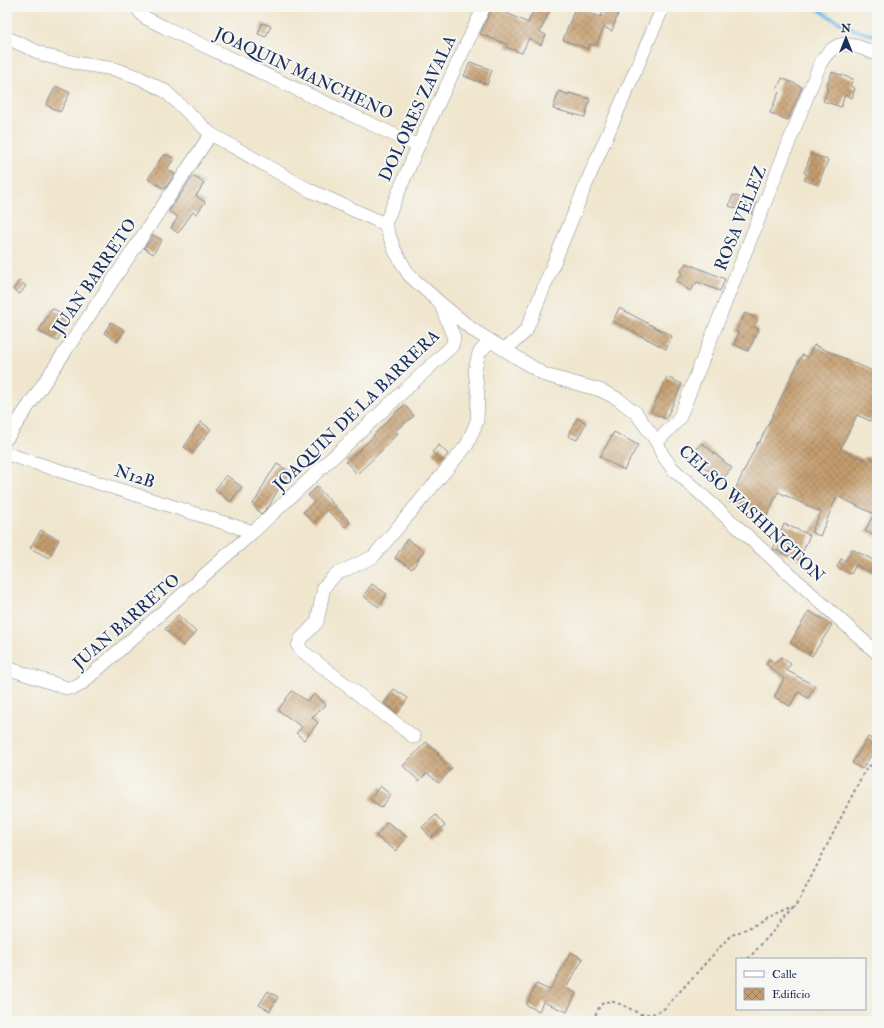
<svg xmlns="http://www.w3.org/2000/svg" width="884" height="1028" font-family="'IM FELL Double Pica',serif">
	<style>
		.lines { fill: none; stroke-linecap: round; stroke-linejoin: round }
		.stream { stroke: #70bbe9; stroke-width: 3.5 }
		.building { fill: url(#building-cross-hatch) }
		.street-casing { stroke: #868a96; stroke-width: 14 }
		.path { stroke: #868a96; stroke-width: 2; stroke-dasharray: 3 3; stroke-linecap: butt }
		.street { stroke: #fff; stroke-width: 13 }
		.labels { text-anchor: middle; stroke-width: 4; stroke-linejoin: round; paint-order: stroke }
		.street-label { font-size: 17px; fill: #1b2f5e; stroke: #f6f6f2 }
	</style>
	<defs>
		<pattern id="building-cross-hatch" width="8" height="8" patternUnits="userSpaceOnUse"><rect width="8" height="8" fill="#c59d6d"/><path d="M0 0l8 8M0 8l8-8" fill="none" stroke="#9f805d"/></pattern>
	</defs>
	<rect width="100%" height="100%" fill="#f6f6f2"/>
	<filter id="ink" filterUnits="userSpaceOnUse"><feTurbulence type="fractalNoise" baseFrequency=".025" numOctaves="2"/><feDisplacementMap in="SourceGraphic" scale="8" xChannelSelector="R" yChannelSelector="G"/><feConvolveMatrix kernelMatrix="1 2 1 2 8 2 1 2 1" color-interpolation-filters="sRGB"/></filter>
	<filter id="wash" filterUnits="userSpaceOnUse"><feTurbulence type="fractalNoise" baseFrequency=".012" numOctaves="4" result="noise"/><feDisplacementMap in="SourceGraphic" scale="16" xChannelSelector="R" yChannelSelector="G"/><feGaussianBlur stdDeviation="0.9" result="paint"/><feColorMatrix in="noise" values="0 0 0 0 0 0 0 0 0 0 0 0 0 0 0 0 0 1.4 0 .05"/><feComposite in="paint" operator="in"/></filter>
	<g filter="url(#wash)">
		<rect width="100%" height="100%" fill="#f0e6ce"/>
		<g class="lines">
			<path class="stream" d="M815,7c17,12 41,27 62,28"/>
		</g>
		<g id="blocks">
			<path class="building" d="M492,7h17l-2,6 21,10 7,-16h16l-11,25 6,3 -5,10 -12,-7 -7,15 -16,-6 1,-3 -27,-10z
				M575,8l26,9 3,-8 14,5 -6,17 -8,-4 -8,19 -6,-2 -2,5 -25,-9z
				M262,23l9,3 -5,11 -8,-3z
				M470,62l22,8 -5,15 -23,-9z
				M832,72l21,7 -3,7 5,2 -3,10 -7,-3 -4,12 -18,-6 5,-12 -2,-1z
				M782,78l20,9 -14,33 -18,-7 9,-21 -2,-2z
				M56,86l14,7 -10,19 -14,-7z
				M559,91l10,4v-2l21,6 -5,18 -32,-8z
				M166,154l8,5 -7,10 8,5 -10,15 -17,-10 15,-24 2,1z
				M811,154l17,6 -10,25 -14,-5 3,-6 -3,-1z
				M193,176l11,7 -8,13 9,6 -8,12 -4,-2 -15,21 -7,-5 7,-11 -9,-6z
				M733,195l23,8 -4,11 -23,-8z
				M153,235l9,5 -9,14 -9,-6z
				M686,263l39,16 -5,12 -23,-9 -7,9 -14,-10 6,-8 -2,-1z
				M19,281l7,5 -6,8 -7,-4z
				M52,308l18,10 -13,23 -18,-10z
				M619,308l53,28 -6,13 -53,-28z
				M745,313l13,6 -4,8 5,2 -11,22 -14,-7 5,-11 -3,-2z
				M111,322l14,8 -8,12 -13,-9z
				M814,345l63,28v34l-7,14 -13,-6 -17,34 25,11 2,-4 10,5v76l-12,-6 9,-17 -37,-18 -17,40 -9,-4 10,-20 -43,-20 -12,25 -36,-17 28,-58 1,1 43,-88 6,2z
				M667,377l15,7 -16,35 -15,-7z
				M405,405l9,11 -19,15 3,2 -20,21 -21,20 -11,-12 28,-26v-1l22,-23z
				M577,418l9,5 -9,17 -9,-4z
				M201,422l10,7 -18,24 -9,-6z
				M614,432l24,13 -14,25 -24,-13z
				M702,443l30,25 -11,13 -30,-25z
				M439,445l9,9 -7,8 -9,-10z
				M277,464l13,8 -8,12 -1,-1 -11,22 -9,9 -9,-10 4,-4 11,-21z
				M226,475l16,12 -12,15 -15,-12z
				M317,487l33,35 -5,5 -18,-17 -13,13 -11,-11 11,-10 -6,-7z
				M784,524l26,11 -11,25 -26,-11z
				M41,530l18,10 -10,18 -19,-10z
				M407,539l17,12 -12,18 -17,-11z
				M852,549l25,13v14l-21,-11 -5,9 -14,-7 4,-8 4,2z
				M372,584l15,10 -8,13 -16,-11z
				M809,611l23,14 -20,31 -22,-13z
				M178,615l18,17 -13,14 -18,-17z
				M781,657l10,7 -5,6 29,16 -7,12 -10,-6 -8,14 -16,-9 10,-18 -18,-15 3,-5 6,4z
				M394,689l14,9 -10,15 -14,-10z
				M292,691l15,10 8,-7 11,11 -14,12 6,6 -14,17 -8,-7 6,-6 -24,-17z
				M868,737l9,5v4l-15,23 -10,-6z
				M426,742l13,12 -2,1 15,13 -13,15 -12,-10 -8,8 -16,-15z
				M380,786l11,9 -10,13 -11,-9z
				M436,815l9,11 -14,12 -9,-11z
				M387,822l20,15 -11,14 -20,-15z
				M571,952l12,7 -17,29 10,5 -9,19 -24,-10 -4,9 -13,-6 10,-21 14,6z
				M268,991l10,6 -8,14 -11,-6z"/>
		</g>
	</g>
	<g filter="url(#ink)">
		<use href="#blocks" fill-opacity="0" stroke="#868a96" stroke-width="1"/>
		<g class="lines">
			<defs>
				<path id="street" d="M136,7l8,10 20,10 254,119
					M7,38l40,18 34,8 33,5 24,8 27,14 46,43 98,56 76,34 10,27 14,24 31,28 33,27 72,45 55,15 18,9 18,14 21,29 5,12 10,14 205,185
					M385,224l33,-78 66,-139
					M503,349l10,-6 13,-12 63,-154 74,-170
					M7,438l204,-304
					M657,442l22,-23 141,-355c17,-29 31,-20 57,-10
					M7,454l246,78
					M7,668l60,20h7l6,-3 173,-153 199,-186 2,-8 -13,-33
					M414,737l-112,-86 -4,-5 2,-6 17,-18 7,-35 12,-13 37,-17 94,-112 10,-24 1,-26 -3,-24 2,-10 2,-8 11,-12"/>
			</defs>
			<use href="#street" class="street-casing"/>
			<path class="path" d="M748,959l47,-52
				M640,1014c10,0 16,1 25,-6l65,-72 66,-29 68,-135 5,-6 6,-1 2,1
				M593,1021c2,-5 5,-13 9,-17 8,-8 30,6 38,10l2,3v4"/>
			<use href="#street" class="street"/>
		</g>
	</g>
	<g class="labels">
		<g class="street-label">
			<text transform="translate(304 73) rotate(25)" y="6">JOAQUIN MANCHENO</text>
			<text transform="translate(417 108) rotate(-65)" y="6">DOLORES ZAVALA</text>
			<text transform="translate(740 218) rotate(-68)" y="6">ROSA VELEZ</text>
			<text transform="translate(94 276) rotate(-56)" y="6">JUAN BARRETO</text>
			<text transform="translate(356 410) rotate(-44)" y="6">JOAQUIN DE LA BARRERA</text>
			<text transform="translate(135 476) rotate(18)" y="6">N12B</text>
			<text transform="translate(752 513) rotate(43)" y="6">CELSO WASHINGTON</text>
			<text transform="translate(126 621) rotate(-41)" y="6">JUAN BARRETO</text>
		</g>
	</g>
	<rect width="884" height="1028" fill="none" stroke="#f6f6f2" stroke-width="24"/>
	<rect x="736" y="958" width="130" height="52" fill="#f6f6f2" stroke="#9ea6b7"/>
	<rect x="744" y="971" width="20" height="6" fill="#ffffff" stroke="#9ea6b7"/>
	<text x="772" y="978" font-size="12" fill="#1b2f5e">Calle</text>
	<rect x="744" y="988" width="20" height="12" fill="url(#building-cross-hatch)" stroke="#9ea6b7"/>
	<text x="772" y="998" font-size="12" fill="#1b2f5e">Edificio</text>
	<g transform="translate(846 38)" stroke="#f6f6f2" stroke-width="3" paint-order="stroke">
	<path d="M0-3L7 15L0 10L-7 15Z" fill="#1b2f5e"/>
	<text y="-6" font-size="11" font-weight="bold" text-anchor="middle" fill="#1b2f5e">N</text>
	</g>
</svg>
